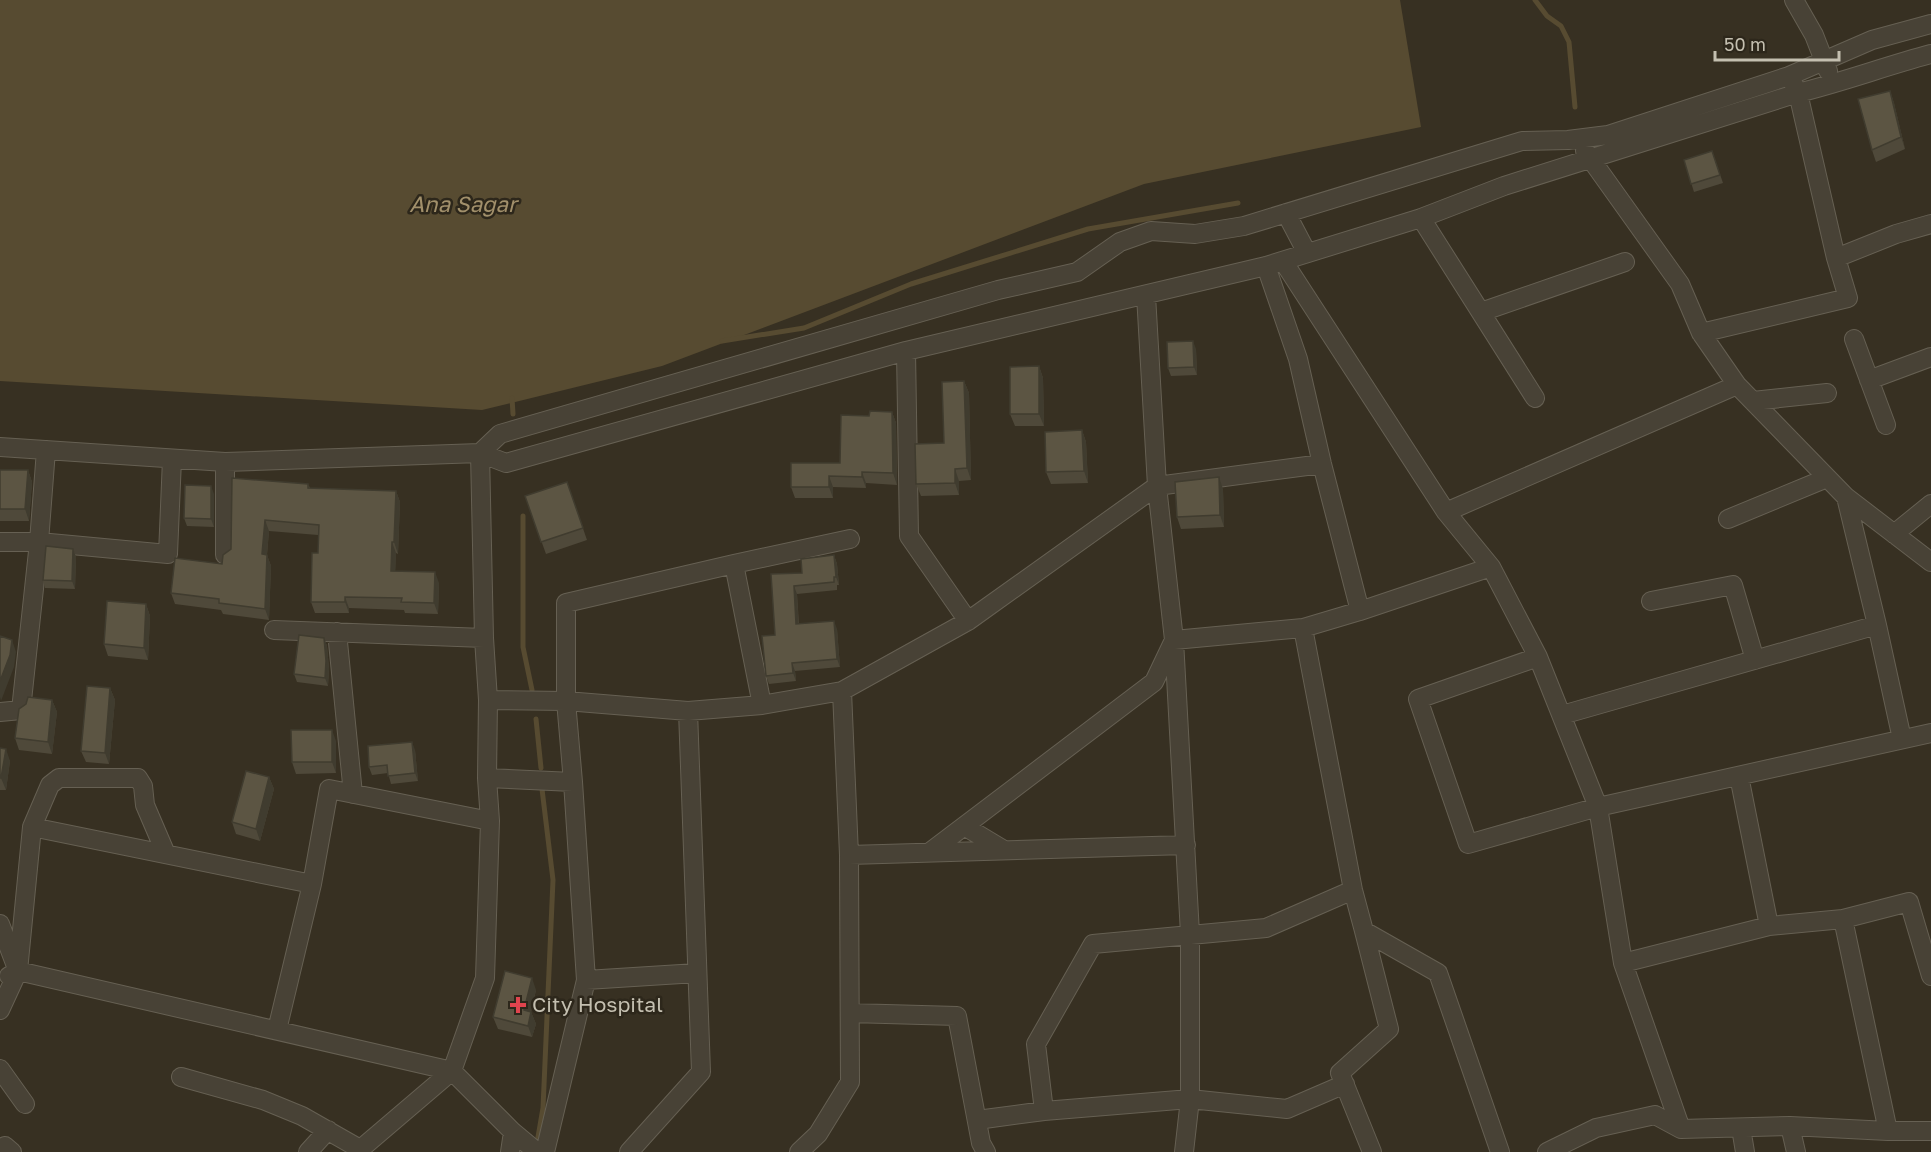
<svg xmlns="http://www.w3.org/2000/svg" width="1931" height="1152" font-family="'Golos Text',sans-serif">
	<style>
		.water { fill: #574b31 }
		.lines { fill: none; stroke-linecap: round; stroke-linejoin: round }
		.stream { stroke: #574b31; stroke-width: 5 }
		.minor-casing { stroke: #666053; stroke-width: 20 }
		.minor { stroke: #484236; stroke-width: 18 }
		.wall { fill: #4f493a }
		.shaded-wall { fill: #403c2f }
		.building { fill: #5c5543; stroke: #403c2f; stroke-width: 1.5 }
		.health-dot { fill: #e0444e; stroke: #2d271b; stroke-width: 2 }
		.labels { text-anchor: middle; stroke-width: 5; stroke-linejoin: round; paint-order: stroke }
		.poi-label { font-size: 21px; fill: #c4bfb0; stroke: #2d271b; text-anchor: start }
		.water-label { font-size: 22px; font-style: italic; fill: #a2906b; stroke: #2d271b }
	</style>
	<rect width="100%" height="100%" fill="#373022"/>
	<path class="water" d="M0,0h1400l21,127 -277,57 -482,182 -180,44 -482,-29z"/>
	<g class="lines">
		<path class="stream" d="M1535,0l12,16 14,10 8,16 6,65
			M722,341l82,-13 107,-44 177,-55 150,-26
			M512,398l1,16
			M523,516v131l9,43
			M536,719l5,49
			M537,1143l6,-35 10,-228 -11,-91"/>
		<defs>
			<path id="minor" d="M1794,0l20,35 14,36
				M1585,151l95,133 21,49 36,52 109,112 85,65
				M1286,213l21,40
				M1421,218l114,180
				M1836,258l60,-24 35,-10
				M1283,261l163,251 45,55 47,90 60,150 25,156 58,166
				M1266,266l32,93 24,105 38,147
				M1146,295l11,191 17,154 16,294v165l-6,53
				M1481,312l144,-50
				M1701,333l147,-35 -12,-40 -38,-165 -5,-10
				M1854,339l32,86
				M906,351l3,185 59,85
				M1869,380l62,-23
				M1753,401l74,-8
				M0,447l225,15 255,-9 26,10 400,-112 360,-85 155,-48 83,-32 294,-93c45,-11 88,-27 133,-39
				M225,462v93
				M1846,497l31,128 25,114
				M1446,512l291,-127
				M1728,519l99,-41
				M1894,534l37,-30
				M0,542h39l129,12 4,-95
				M734,564l28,141
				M1651,601l82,-16 22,75
				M1303,628l50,262 11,41 74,42 62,179
				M274,630l210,8
				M337,632l16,162
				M1538,657l-120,42 50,145 130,-37 333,-74
				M488,700l78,1 122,10 74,-6 80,-14 126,-70 189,-135 165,-22
				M0,712l21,-2 18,-168 7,-92
				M1562,715l315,-90
				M1739,776l30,150
				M487,778l86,4
				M964,826l40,24
				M32,827l18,-42 9,-7h79l5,8 2,19 21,49
				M930,852l224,-170 20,-42 129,-12 57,-17 131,-44
				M849,855l337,-10
				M1843,919l45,212
				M0,924l16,42
				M1364,931l25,98 -49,44 32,79
				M1623,963l146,-37 74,-7 66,-17 22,74
				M9,976l9,-5 434,100 61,61 24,20
				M586,980l111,-7
				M0,1010l18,-39 14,-144 280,57 17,-95 161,32
				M850,1013l107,3 24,127 5,9
				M277,1030l35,-146
				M0,1069l25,35
				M181,1077l82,23 39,16 58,33
				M1044,1111l-8,-67 57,-100 173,-16 87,-38
				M977,1120l67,-9 146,-12 97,10 58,-25
				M1790,1126l6,26
				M1741,1128l4,24
				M5,1146l7,6
				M308,1152l20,-22
				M357,1152l95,-81 33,-93 5,-157 -3,-43 1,-78 -4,-62 -4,-185 20,-19 498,-144 79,-18 43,-30 31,-11 44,3 49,-8 278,-85 46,-1 40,-5 181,-59 83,-36 59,-16
				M510,1152l3,-20
				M545,1152l41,-172 -13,-198 -7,-81v-98l168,-39 116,-25
				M629,1152l72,-80 -13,-361
				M799,1152l19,-18 32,-52 -1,-227 -7,-164
				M1547,1152l49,-24 59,-13 26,14 109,-3 98,5h43"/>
		</defs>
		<use href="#minor" class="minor-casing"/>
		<use href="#minor" class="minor"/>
	</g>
	<path class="wall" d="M1890,91l4,12 11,46 -29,13 -4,-12z
		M1712,151l11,32 -29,9 -10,-32z
		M1196,349l1,26 -26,1 -3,-8z
		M1039,366l4,12 1,48h-29l-5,-12z
		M964,381l5,12 2,87 -12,1v14l-38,1 -5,-12 28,-41z
		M892,412l4,11 1,62 -31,-2v5l-33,-1v11h-38l-4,-11 49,-24 29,-47z
		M1082,430l4,12 2,41 -37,1 -5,-12z
		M0,470h28l4,12 -3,39h-29z
		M567,482l20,58 -41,14 -21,-58z
		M308,484l2,4 86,3 4,11 -2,52 -2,-1 -1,18 44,12 -1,31 -33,-1 -1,-3 -55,-2v5h-34l-4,-11 7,-49v-18l-49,-4 -2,24 4,11 -2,54 -46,-6 -2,-4 -46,-6 -4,-11 51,-29 9,-15z
		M1223,489l1,38 -43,2 -4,-12z
		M214,494v33l-27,-1 -3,-8z
		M73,549l3,8 -1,32 -30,-1 -2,-8z
		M834,555l3,9 2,21h-2v5l-40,4 2,30 38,5 3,38 -45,4 1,10 -27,3 -3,-8 9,-41 -4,-61 31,-1z
		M146,604l4,12 -2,44 -40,-4 -4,-12z
		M324,638l3,8 2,23 -1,17 -31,-4 -3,-8z
		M110,688l5,12 -6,64 -23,-2 -5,-11z
		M52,700l5,12 -5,42 -33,-4 -4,-12z
		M336,741v32l-40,1 -4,-12z
		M0,748l10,13 -4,29h-6z
		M415,750l3,31 -27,3 -3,-11 -16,2 -3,-8z
		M269,777l5,12 -14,52 -24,-7 -4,-12z
		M536,990l-5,22 5,12 -4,13 -34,-8 -5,-12z"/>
	<path class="shaded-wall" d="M1890,91l4,12 11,46 -4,-12z
		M1193,341l3,8 1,26 -3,-8z
		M1039,366l4,12 1,48 -5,-12z
		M964,381l5,12 2,87 -4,-12z
		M892,412l4,11 1,62 -4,-12z
		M1082,430l4,12 2,41 -4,-12z
		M955,469l4,12v14l-4,-12z
		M28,470l4,12 -3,39 -4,-12z
		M862,472l4,11v5l-4,-11z
		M829,476l4,11v11l-4,-11z
		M1219,477l4,12 1,38 -4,-12z
		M211,486l3,8v33l-3,-8z
		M396,491l4,11 -2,52 -4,-12z
		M265,520l4,11 -3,34 -4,-11z
		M392,542l4,11 -1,29 -4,-11z
		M73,549l3,8 -1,32 -3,-8z
		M267,555l4,11 -2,54 -4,-11z
		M834,555l3,9 2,21 -3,-8z
		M435,572l4,11 -1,31 -4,-11z
		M794,586l3,8 2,38 -3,-8z
		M345,597l4,11v5l-4,-11z
		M146,604l4,12 -2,44 -4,-12z
		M834,621l3,8 3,38 -3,-8z
		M324,638l3,8 2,23 -1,17 -3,-8z
		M12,640l4,12 -2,15 -13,34 -1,-4v-16z
		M792,663l3,8 1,10 -3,-8z
		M110,688l5,12 -6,64 -4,-11z
		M52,700l5,12 -5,42 -4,-12z
		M332,730l4,11v32l-4,-11z
		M412,742l3,8 3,31 -3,-8z
		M6,749l4,12 -4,29 -5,-12z
		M269,777l5,12 -14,52 -4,-12z
		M532,978l4,12 -8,32 -4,-12z
		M531,1012l5,12 -4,13 -4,-11z"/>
	<path class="building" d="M1890,91l11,46 -29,13 -14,-51z
		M1712,151l8,24 -29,9 -7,-24z
		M1193,341l1,26 -26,1 -1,-26z
		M1039,366v48h-29v-47z
		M964,381l3,87 -12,1v14l-39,1 -1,-40 29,-1 -2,-61z
		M870,411l22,1 1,61 -31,-1v5l-33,-1v11h-38v-24h49l1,-48 28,1z
		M1082,430l2,41 -38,1 -1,-40z
		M0,470h28l-3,39h-25z
		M1219,477l1,38 -43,2 -2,-35z
		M232,478l76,6v4l88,3 -2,51h-2l-1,29 44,1 -1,31 -33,-1 1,-4 -57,-1v5h-34l1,-49h6l1,-28 -54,-5 -3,34 5,1 -2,54 -46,-6v-4l-48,-6 4,-35 47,6 1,-9 8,-6z
		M567,482l16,46 -42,14 -16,-46z
		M185,485l26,1v33l-27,-1z
		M46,546l27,3 -1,32 -29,-1z
		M834,555l2,22h-2v5l-40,4 2,38 38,-3 3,38 -45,4 1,10 -27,3 -4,-40 13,-1 -4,-61 31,-1 -1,-14z
		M107,601l39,3 -2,44 -40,-4z
		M299,635l25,3 2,23 -1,17 -31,-4z
		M0,636l12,4 -2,15 -10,26z
		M87,686l23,2 -5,65 -24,-2z
		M28,697l24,3 -4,42 -33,-4 4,-29 7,-5z
		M291,730h41v32h-40z
		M412,742l3,31 -27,3 -1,-11 -18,2 -1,-21z
		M0,748l6,1 -5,29h-1z
		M246,771l23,6 -13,52 -24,-7z
		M505,971l27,7 -8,32 7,2 -3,14 -35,-9z"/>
	<path class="health-dot" d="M515 996h6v6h6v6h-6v6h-6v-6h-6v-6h6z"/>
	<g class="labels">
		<g class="poi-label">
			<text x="532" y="1012">City Hospital</text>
		</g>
		<g class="water-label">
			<text x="463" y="212">Ana Sagar</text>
		</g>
	</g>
	<path d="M1715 51v9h124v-9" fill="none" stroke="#c4bfb0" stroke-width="3"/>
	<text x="1724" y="51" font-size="18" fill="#c4bfb0" stroke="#2d271b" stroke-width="4.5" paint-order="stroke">50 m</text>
</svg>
